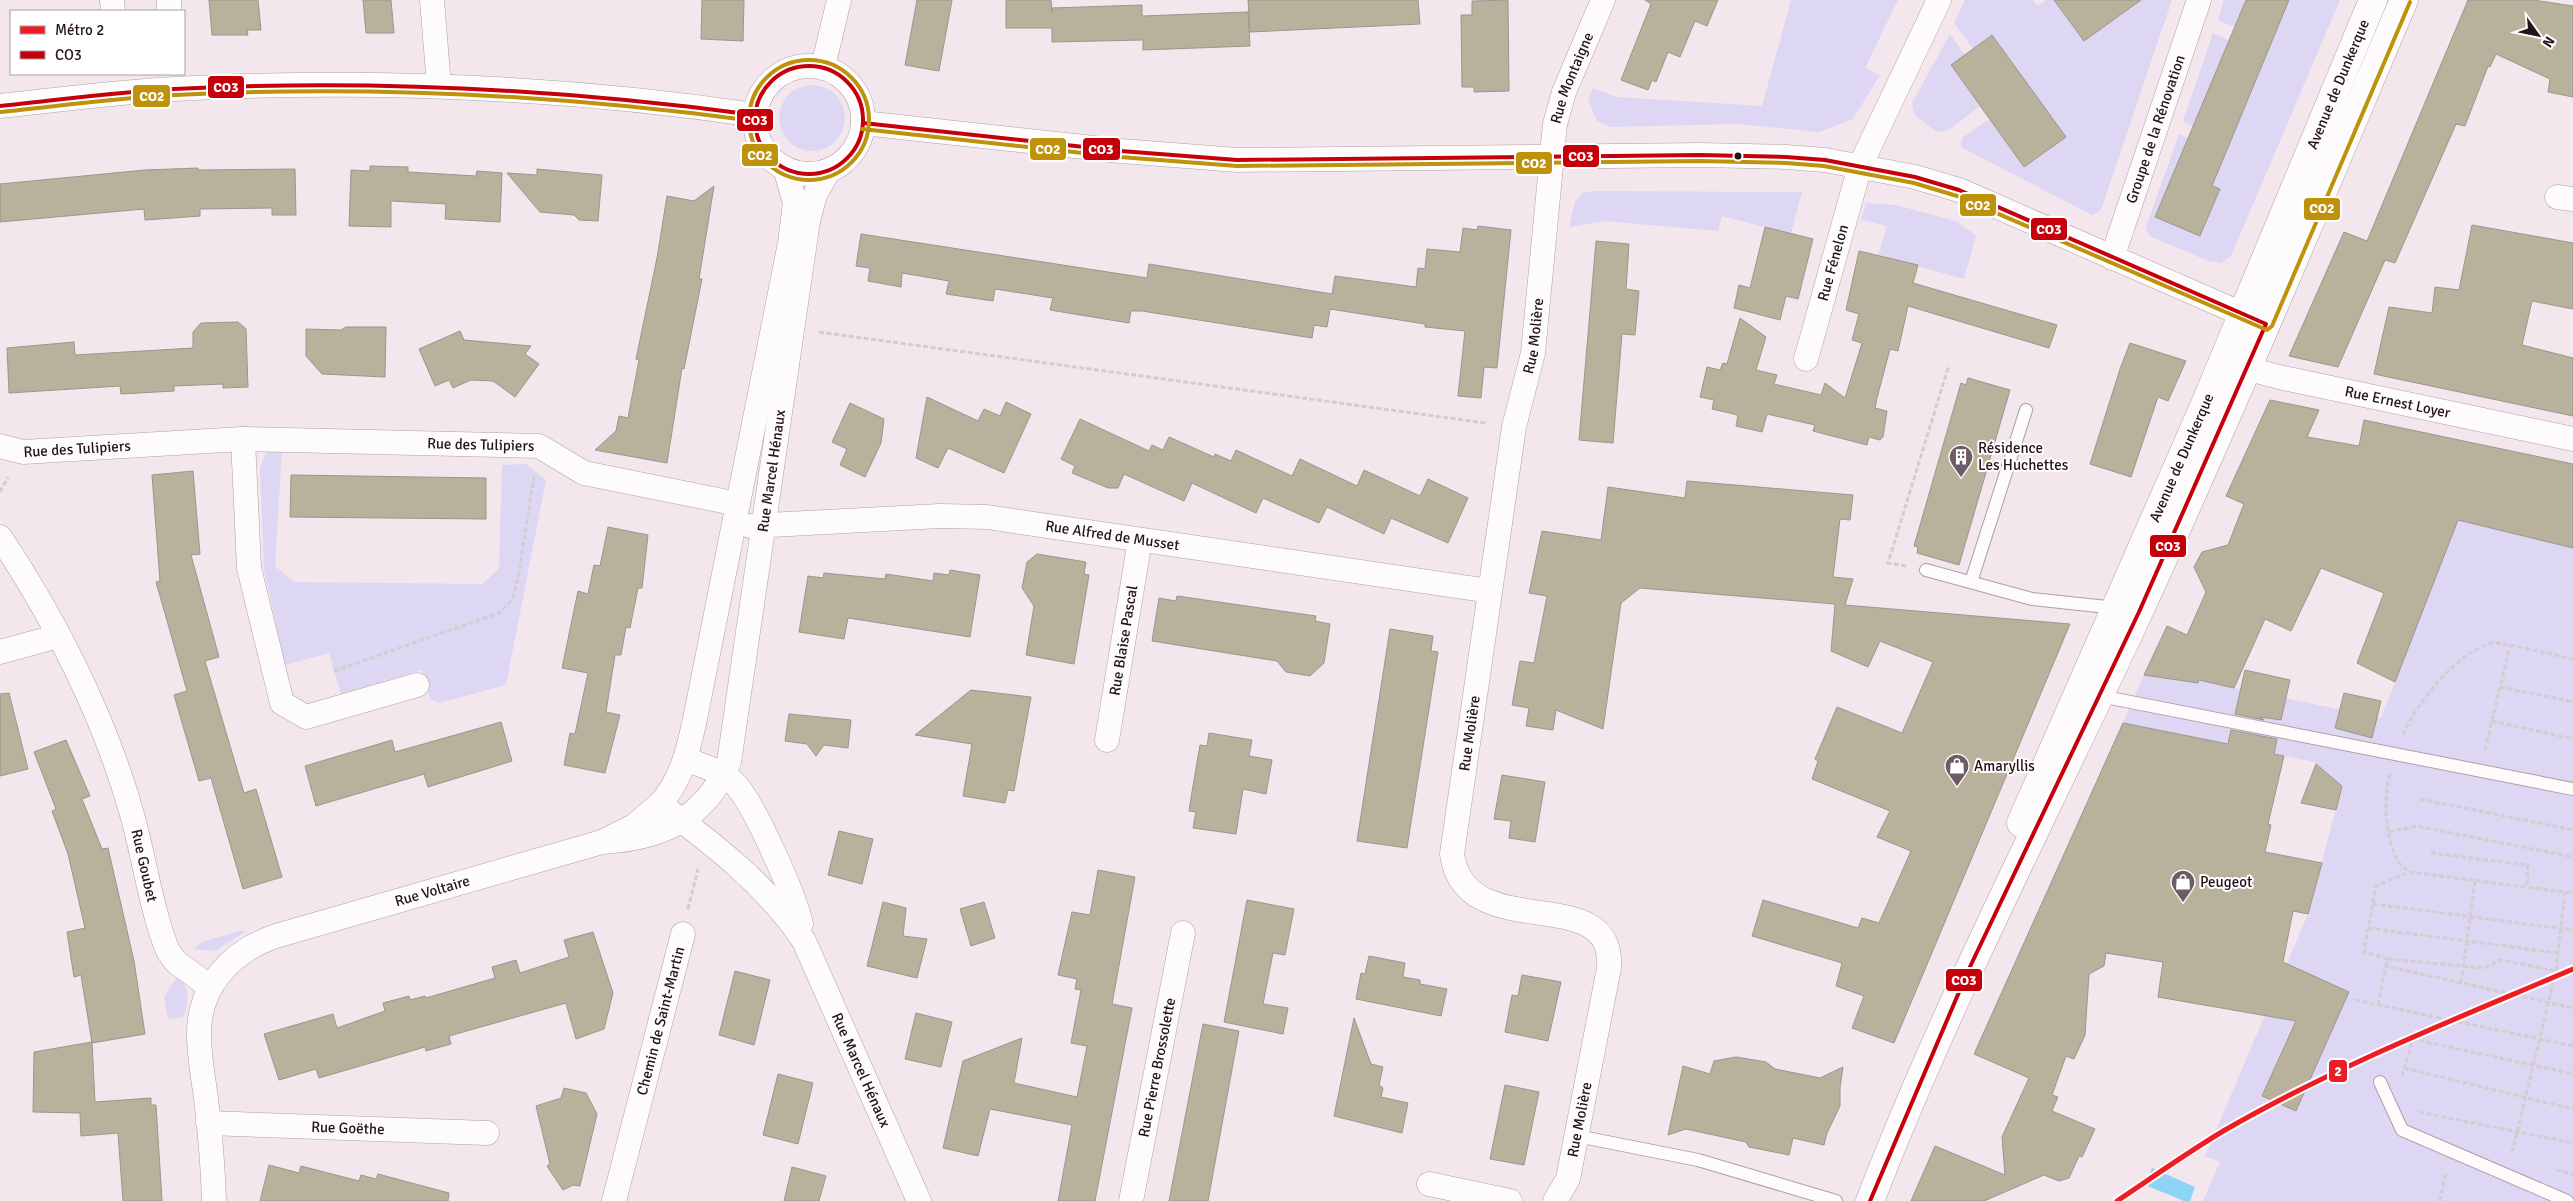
<svg xmlns="http://www.w3.org/2000/svg" width="2573" height="1201" font-family="Signika,sans-serif">
	<style>
		.green { fill: #ded7f3 }
		.water { fill: #8ed5f5 }
		.building { fill: #b8b19b; stroke: #9c968e }
		.lines { fill: none; stroke-linecap: round; stroke-linejoin: round }
		.lane-casing { stroke: #afa0a7; stroke-width: 14 }
		.street-casing { stroke: #afa0a7; stroke-width: 25 }
		.primary-casing { stroke: #afa0a7; stroke-width: 29 }
		.path { stroke: #d2ced0; stroke-width: 3; stroke-dasharray: 5 2.5; stroke-linecap: butt }
		.lane { stroke: #fdfbfc; stroke-width: 12 }
		.street { stroke: #fdfbfc; stroke-width: 24 }
		.primary { stroke: #fdfbfc; stroke-width: 28 }
		.bus-1-casing { stroke: #fff; stroke-width: 8 }
		.bus-2-casing { stroke: #fff; stroke-width: 8 }
		.bus-1 { stroke: #c5000a; stroke-width: 4 }
		.bus-2 { stroke: #be920b; stroke-width: 4 }
		.metro-1-casing { stroke: #fff; stroke-width: 9 }
		.metro-1 { stroke: #ed1d24; stroke-width: 5 }
		.bus-dot { fill: #25121c; stroke: #fff; stroke-width: 2 }
		.labels { text-anchor: middle; stroke-width: 4; stroke-linejoin: round; paint-order: stroke }
		.street-label { font-size: 15px; fill: #25121c; stroke: #fff }
		.poi-label { font-size: 15px; fill: #25121c; stroke: #fff; text-anchor: start }
		.line-badge { stroke: #fff; stroke-width: 2 }
		.badge-label { font-size: 14px; text-anchor: middle; font-weight: bold; fill: #fff }
	</style>
	<rect width="100%" height="100%" fill="#f3e6ec"/>
	<path class="green" d="M1791,0h107l-33,68 15,7 -27,44 -34,13 -81,-8 -128,3 -13,-6 -9,-21 5,-12 23,9 146,9z
		M1965,0h68l5,6 8,-6h8l30,41 40,-29 -9,-12h57l-71,210 -9,5 -131,-68 1,-9 27,-19 35,47 -51,-117 -19,-26z
		M2224,0h22l-12,27 -16,-7z
		M2289,0h51l-109,256 -10,7 -13,-2 -56,-24 -5,-5 -1,-5 33,-93 9,4 -33,79 46,19 19,-46 -8,-4z
		M2213,33l16,7 -36,86 -10,-5z
		M1950,34l15,21 -14,11 29,40 -31,24 -13,2 -22,-18 -2,-11z
		M779 118a33 33 0 1 1 66 0a33 33 0 1 1-66 0Z
		M1594,191l208,1 -11,42 -69,-18 -4,15 -113,-10 -36,6 6,-25 8,-9z
		M1866,203l30,2 59,16 21,14 -12,44 -86,-24 9,-29 -26,-6z
		M282,450l-7,116 19,16 188,2 17,-15 3,-104 24,-1 20,16 -40,205 -67,18 -9,-4 -8,-29 -81,24 -12,-41 -44,12 -21,-95 -4,-101 6,-18z
		M2458,520l115,28v653h-370l17,-39 -15,-6 103,-242 34,-128 -28,-24 -191,-39 21,-48 55,5 182,38z
		M242,930l3,2 -30,19 -21,-2 8,-7z
		M178,975c11,12 12,28 5,42l-15,2 -4,-22z"/>
	<path class="water" d="M2152,1168l43,19 -5,14h-6l-39,-16z"/>
	<path class="building" d="M209,0h49l3,30h-14l1,5h-36z
		M363,0h28l3,33h-28z
		M702,0h42l-1,41 -42,-2z
		M917,0h35l-13,71 -34,-6z
		M1006,0h45l1,12v-4l90,-3v11l106,-4 2,34 -107,4v-10l-91,2v-14h-46z
		M1248,0h170l2,24 -170,8z
		M1508,0l1,91 -35,1v-5h-12l-1,-72h11v-14z
		M1645,0h73l-11,26 -12,-5 -15,36 -12,-5 -12,30 -4,-2 -4,10 -27,-10 30,-76z
		M2054,0h87l-57,41z
		M2246,0h43l-77,186 8,3 -20,47 -45,-19z
		M2468,0h65l40,6v91l-25,-5 2,-13 -54,-25 -6,13 -2,-1 -23,60 -9,-2 -61,139 -10,-3 -47,107 -49,-11 55,-124 23,9z
		M1992,35l74,102 -42,30 -73,-102z
		M370,166l38,1v5l68,4 1,-5 25,2 -2,49 -55,-3 1,-15 -55,-3v26l-42,-1 2,-56 19,1z
		M198,168v2l97,-1 1,46h-24v-7l-72,1v7l-55,4 -1,-11 -144,13v-38l145,-14z
		M537,169l65,6 -4,46 -19,-1 -5,-5 -34,-3 -33,-39 30,2z
		M714,186l-15,93h3l-18,90 -2,-1 -15,95 -72,-13 21,-19 3,-15 9,2 11,-58 -3,-1 21,-101 10,-62 27,5z
		M2472,225l101,18v66l-41,-8 -10,44 51,13v58l-199,-42 15,-67 43,6 3,-26 24,3z
		M1478,226l33,4 -14,138 -13,-1 -3,31 -23,-2 7,-65 -40,-4v-3l-95,-15 -3,18 -13,-2 -2,13 -170,-27h-11l-2,12 -79,-13 3,-12 -58,-9 -2,12 -47,-7 3,-13 -47,-8 -1,14 -33,-6 2,-13 -14,-2 5,-32 286,44 2,-14 183,30 3,-18 81,11 2,-19 7,1 2,-20 33,3 3,-24 14,2z
		M1765,227l48,12 -15,60 -12,-3 -6,24 -46,-12 5,-23 11,3z
		M1596,241l33,3 -3,45 13,2 -4,44 -13,-1 -9,109 -34,-3z
		M1859,251l59,14 -5,18 144,42 -8,23 -141,-42 -10,45 -8,-2 -13,49 -2,10 12,3 -4,26 -3,3 -11,-3 -2,8 -54,-14 2,-6 -48,-11 -5,18 -26,-6 2,-11 -26,-6 2,-9 -14,-3 7,-30 13,3 3,-7 4,1 13,-46 26,19 -10,33 21,5 -3,9 47,11 4,-12 20,15 17,-55 -10,-3 7,-26 -13,-4z
		M238,322l8,7 2,58 -25,1v-4l-49,2v5l-53,3 -1,-8 -111,7 -2,-45 67,-6 1,13 118,-7v-16l8,-9z
		M346,327h40l-1,50 -63,-3 -16,-18v-27l35,1z
		M460,331l4,9 67,6 -6,8 14,10 -24,33 -22,-16 -22,-1 -18,8 -4,-8 -14,6 -16,-37z
		M2130,343l56,18 -18,40 -10,-4 -27,80 -41,-13 30,-95z
		M1968,378l42,12 -51,175 -42,-12 1,-6 -4,-1 47,-163 5,2z
		M927,397l51,24 6,-12 16,7 6,-14 25,12 -27,59 -56,-25 -10,20 -22,-10z
		M2270,400l49,10 -12,27 52,9 5,-26 209,44v84l-115,-28 -63,162 -38,-19 27,-70 -63,-25 -30,63 -26,-12 -31,69 -35,-8 -1,3 -54,-8 23,-49 20,9 19,-43 -12,-25 8,-15 26,-7 16,-41 -18,-8z
		M850,403l34,16 -3,24 -16,34 -25,-12 7,-16 -15,-7z
		M1080,419l69,32 3,-6 11,5 6,-13 45,20 1,-3 16,7 5,-11 56,26 8,-17 57,27 7,-16 56,26 8,-17 40,19 -20,45 -57,-25 -7,16 -57,-27 -8,16 -56,-25 -7,15 -64,-30 -8,18 -60,-27 -6,14h-10l-36,-15 3,-7 -14,-7z
		M193,471l7,83 -9,1 28,102 -14,4 39,132 12,-4 26,88 -39,12 -32,-111 -12,3 -25,-86 13,-4 -31,-109 4,-1 -8,-106z
		M291,475l195,3v41l-196,-2z
		M1687,481l166,14 -3,25 -10,-1 -7,58 20,2 -8,26 225,19 -176,419 -42,-15 12,-32 -28,-10 6,-23 -90,-27 11,-36 95,28 4,-10 17,5 32,-72 -34,-14 13,-26 -78,-32 6,-18 -3,-2 22,-52 65,26 31,-71 -53,-21 -12,26 -37,-16 4,-47 -195,-16 -19,15 -18,126 -47,-19 -3,20 -27,-4 3,-18 -17,-3 8,-44 14,2 13,-67 -18,-3 13,-62 59,9 7,-53 77,11z
		M608,527l40,8 -6,53h-4l-8,40 -4,-1 -5,28h-6l-9,57 14,3 -15,58 -41,-8 6,-32 5,1 13,-61 -26,-5 16,-77 10,3 6,-29 6,1z
		M1037,554l49,8 -2,12 5,1 -15,89 -48,-9 8,-49 -12,-18 5,-26z
		M950,570l30,5 -10,62 -122,-19 -4,21 -45,-7 9,-56 15,2 1,-5 61,6 1,-5 47,7 1,-8 15,2z
		M1177,596l139,20 -1,5 15,3 -6,39 -14,13 -24,-4 -9,-11 -125,-20 7,-43 17,3z
		M1390,629l43,7 -2,15 7,1 -31,196 -50,-7z
		M2245,670l45,10 -9,40 -21,-3 4,3 -29,-6z
		M971,690l60,7 -17,94 -6,-1 -3,13 -42,-7 9,-52 -57,-9z
		M9,693l19,76 -28,7v-82z
		M2344,693l37,8 -9,37 -37,-10z
		M789,714l62,6 -3,28 -24,-3 -8,11 -9,-12 -22,-3z
		M501,722l11,39 -84,26 -4,-13 -108,32 -11,-40 87,-26 3,12z
		M2123,723l105,21 3,-14 46,9 -3,15 10,2 -16,68 3,1 -6,27 57,11 -14,51 -15,-3 -10,51 66,30 -53,119 -34,-15 34,-75 -138,-24 5,-35 -57,-9 -2,13 -15,8 -4,61 -11,24 -8,-3 -14,39 6,2 -6,14 43,18 -13,28 -3,-1 -10,22 -10,3 -15,-6 -60,26h-73l24,-55 70,29 -3,-38 27,-59 -55,-24z
		M1209,733l43,7 -3,16 23,4 -6,34 -23,-5 -7,45 -43,-6 3,-16 -7,-1 2,-13 9,-53 7,1z
		M66,740l24,56 -8,3 20,50 6,-1 26,113 11,73 -53,9 -11,-68 -7,2 -7,-45 18,-4 -17,-74 -16,-43 4,-2 -22,-57z
		M2316,764l26,22 -6,24 -35,-7z
		M1502,775l43,7 -10,60 -26,-4 2,-17 -17,-2z
		M839,831l34,8 -11,45 -34,-9z
		M1098,870l37,7 -23,127 20,4 -37,193h-37l14,-76 -82,-16 -12,47 -35,-8 20,-87 59,-23 -8,45 63,14 10,-51 -16,-3 10,-53 -6,-1 2,-10 -19,-4 14,-63 18,3z
		M1247,900l47,9 -9,46 -12,-2 -10,51 25,4 -5,26 -59,-12z
		M883,902l23,6 -3,28 24,3 -10,39 -50,-12z
		M984,902l11,36 -24,8 -11,-37z
		M593,932l20,61 -9,36 -28,10 -10,-36 -117,33 2,8 -25,7 -1,-4 -106,31 -3,-9 -37,11 -15,-46 69,-20 4,14 48,-17 -2,-8 26,-7 1,4 15,-4 1,2 69,-20 -3,-11 24,-7 4,13 49,-16 -5,-17z
		M1369,956l36,7 -2,14 17,3v4l27,5 -6,27 -85,-17 5,-26 4,1z
		M735,971l35,9 -16,65 -35,-10z
		M1522,975l39,7 -13,59 -43,-9 7,-37 6,1z
		M916,1013l36,9 -11,45 -36,-8z
		M1354,1018l17,46 12,3 -4,18 4,3 -2,9 27,6 -6,30 -68,-17z
		M1203,1024l36,7 -31,170h-39z
		M92,1042l3,60 56,-4v7h5l6,96h-39l-5,-68 -37,3 -1,-23 -47,-1 1,-60z
		M1736,1057l30,5 9,7 45,9 23,-11 -3,21v18l-13,27 -3,12 -31,-7 -4,17 -40,-8 -3,-5 -60,-13 -18,6 15,-69 27,8 4,-13z
		M778,1074l35,9 -15,61 -35,-9z
		M1505,1085l34,7 -15,73 -34,-6z
		M564,1088l22,5 11,21 -17,72 -7,-1 -10,5 -16,-24 3,-2 -14,-58 25,-8z
		M269,1165l30,8 2,-7 58,15 2,-6 15,4 2,-5 71,19 -1,8h-188z
		M792,1167l34,9 -7,25h-35z"/>
	<g class="lines">
		<defs>
			<path id="lane" d="M1926,570l106,29 84,9
				M1971,582l55,-172
				M2100,696l473,93
				M2380,1082l22,48 165,71
				M1577,1136l121,24 138,41"/>
			<g id="street">
				<path d="M112,0l1,11"/>
				<path d="M169,0v11"/>
				<path d="M432,0l7,86"/>
				<circle cx="809" cy="120" r="54"/>
				<path d="M823,67l16,-67"/>
				<path d="M0,106c58,-6 116,-14 174,-17 192,-10 391,-2 581,26"/>
				<path d="M863,123l258,28 116,9 463,-5 86,2 39,3 90,17 44,13 299,131"/>
				<path id="s1" d="M785,168l10,35 -5,40 -96,481c-7,30 -13,56 -34,80 53,40 107,81 144,137l115,260"/>
				<path d="M2557,197l16,2"/>
				<path id="s2" d="M2112,258l87,-258"/>
				<path id="s3" d="M1806,359l54,-193 79,-166"/>
				<path id="s4" d="M2230,364l49,13 294,62"/>
				<path d="M243,439l6,129 33,135 24,14 111,-32"/>
				<path id="s5" d="M0,446l23,6 220,-13 296,7 45,27 154,31"/>
				<path id="s6" d="M750,526l190,-10 47,1 503,74"/>
				<path id="s7" d="M0,537c55,82 104,179 131,274 13,44 20,99 37,140l8,11 34,25"/>
				<path d="M0,652l58,-16"/>
				<path id="s8" d="M1107,740l33,-200"/>
				<path d="M685,759c18,7 38,12 51,26 19,21 59,111 65,139"/>
				<path id="s9" d="M602,842c59,-3 103,-23 127,-80l79,-541 7,-26 14,-25"/>
				<path id="s10" d="M208,1123l279,10"/>
				<path d="M1429,1184l81,17"/>
				<path id="s11" d="M214,1201c-1,-34 -4,-69 -8,-103 -3,-21 -7,-42 -7,-64 0,-49 33,-83 77,-98l326,-94 32,-16 26,-22"/>
				<path id="s12" d="M614,1201l69,-267"/>
				<path id="s13" d="M1131,1201l52,-268"/>
				<path id="s14" d="M1555,1201l13,-22 41,-211c6,-90 -144,-20 -157,-114l62,-427 19,-74 22,-229 9,-32 39,-92"/>
			</g>
			<g id="primary">
				<path id="s15" d="M2021,823l185,-421 167,-402"/>
				<path d="M1870,1201c77,-199 176,-389 266,-583 94,-204 180,-411 268,-618"/>
			</g>
		</defs>
		<use href="#lane" class="lane-casing"/>
		<use href="#street" class="street-casing"/>
		<use href="#primary" class="primary-casing"/>
		<path class="path" d="M819,332l667,91
			M0,492l8,-15
			M1906,566l-18,-3 61,-198
			M334,671l165,-58 13,-13 6,-21 16,-103
			M2500,687l73,15
			M2492,721l81,18
			M2403,735c12,-31 55,-83 88,-92 7,-2 69,13 82,16
			M2485,750l25,-104
			M2390,774c-7,25 -5,59 6,84 2,5 8,10 13,14l164,21
			M2420,799l153,31
			M2389,832l27,-6 157,31
			M2431,853l97,12 -1,22
			M2373,904l200,26
			M688,909l10,-40
			M2368,928l190,25
			M2388,959l96,9 16,-8 73,14
			M2386,966l2,-7 -24,-7 12,-66 33,-14
			M2461,983l14,-102
			M2355,1000l218,46
			M2378,1005l8,-39 187,42
			M2404,1068l169,41
			M2402,1076l11,-37 160,35
			M2419,1112l154,31
			M2512,1153l44,-182 9,-79
			M2556,1170l17,4
			M2440,1201l6,-29"/>
		<use href="#lane" class="lane"/>
		<use href="#street" class="street"/>
		<use href="#primary" class="primary"/>
		<defs>
			<path id="bus-1" d="M755 120a54 54 0 1 1 108 0a54 54 0 1 1-108 0Z
				M0,106c58,-6 116,-14 174,-17 195,-10 388,0 581,26
				M863,123l258,28 116,9 463,-5 86,2 39,3 90,17 44,13 307,134 -127,288 -171,359 -98,230"/>
			<path id="bus-2" d="M749 120a60 60 0 1 1 120 0a60 60 0 1 1-120 0Z
				M1,112c58,-6 115,-14 174,-17 194,-10 387,0 579,26
				M862,129l258,28 117,9 463,-5 86,2 38,3 90,17 43,13 310,134 5,-4 138,-324"/>
		</defs>
		<use href="#bus-1" class="bus-1-casing"/>
		<use href="#bus-2" class="bus-2-casing"/>
		<use href="#bus-1" class="bus-1"/>
		<use href="#bus-2" class="bus-2"/>
		<defs>
			<path id="metro-1" d="M2117,1201c36,-24 71,-49 108,-71 111,-64 231,-111 348,-161"/>
		</defs>
		<use href="#metro-1" class="metro-1-casing"/>
		<use href="#metro-1" class="metro-1"/>
	</g>
	<defs>
		<symbol id="building-pin" viewBox="-11 -11 22 30"><path d="M0 17L-7.5 6A9.5 9.5 0 1 1 7.5 6Z" fill="#6d5c65" stroke="#fff"/><path d="M-4-6H4V6H1V3H-1V6H-4ZM-2.5-4.3h1.7v1.8h-1.7ZM.8-4.3h1.7v1.8H.8ZM-2.5-1h1.7V.8h-1.7ZM.8-1h1.7V.8H.8Z" fill="#fff"/></symbol>
		<symbol id="shop-pin" viewBox="-11 -11 22 30"><path d="M0 17L-7.5 6A9.5 9.5 0 1 1 7.5 6Z" fill="#6d5c65" stroke="#fff"/><path d="M-5-2.5h2.3a2.7 3.5 0 0 1 5.4 0H5L5.5 6h-11ZM-1.5-2.5h3a1.5 2.3 0 0 0-3 0Z" fill="#fff"/></symbol>
	</defs>
	<g fill-rule="evenodd">
		<use href="#building-pin" x="1947" y="443" width="28" height="38"/>
		<use href="#shop-pin" x="1943" y="752" width="28" height="38"/>
		<use href="#shop-pin" x="2169" y="868" width="28" height="38"/>
	</g>
	<circle class="bus-dot" cx="1738" cy="156" r="4.5"/>
	<g class="labels">
		<g class="street-label">
			<text dy="5" stroke="none"><textPath href="#s14" startOffset="1244">Rue Montaigne</textPath></text>
			<text dy="5" stroke="none"><textPath href="#s15" startOffset="804">Avenue de Dunkerque</textPath></text>
			<text dy="5" stroke="none"><textPath href="#s2" startOffset="136">Groupe de la Rénovation</textPath></text>
			<text dy="5" stroke="none"><textPath href="#s3" startOffset="100">Rue Fénelon</textPath></text>
			<text dy="5" stroke="none"><textPath href="#s14" startOffset="982">Rue Molière</textPath></text>
			<text dy="5" stroke="none"><textPath href="#s4" startOffset="172">Rue Ernest Loyer</textPath></text>
			<text dy="5" stroke="none"><textPath href="#s5" startOffset="482">Rue des Tulipiers</textPath></text>
			<text dy="5" stroke="none"><textPath href="#s5" startOffset="78">Rue des Tulipiers</textPath></text>
			<text dy="5" stroke="none"><textPath href="#s15" startOffset="399">Avenue de Dunkerque</textPath></text>
			<text dy="5" stroke="none"><textPath href="#s9" startOffset="454">Rue Marcel Hénaux</textPath></text>
			<text dy="5" stroke="none"><textPath href="#s6" startOffset="364">Rue Alfred de Musset</textPath></text>
			<text dy="5" stroke="none"><textPath href="#s8" startOffset="101">Rue Blaise Pascal</textPath></text>
			<text dy="5" stroke="none"><textPath href="#s14" startOffset="579">Rue Molière</textPath></text>
			<text dy="5" stroke="none"><textPath href="#s7" startOffset="361">Rue Goubet</textPath></text>
			<text dy="5" stroke="none"><textPath href="#s11" startOffset="464">Rue Voltaire</textPath></text>
			<text dy="5" stroke="none"><textPath href="#s12" startOffset="186">Chemin de Saint-Martin</textPath></text>
			<text dy="5" stroke="none"><textPath href="#s13" startOffset="136">Rue Pierre Brossolette</textPath></text>
			<text dy="5" stroke="none"><textPath href="#s1" startOffset="996">Rue Marcel Hénaux</textPath></text>
			<text dy="5" stroke="none"><textPath href="#s14" startOffset="86">Rue Molière</textPath></text>
			<text dy="5" stroke="none"><textPath href="#s10" startOffset="140">Rue Goëthe</textPath></text>
		</g>
		<g class="poi-label">
			<text x="1978" y="453">Résidence<tspan x="1978" dy="17">Les Huchettes</tspan></text>
			<text x="1974" y="771">Amaryllis</text>
			<text x="2200" y="887">Peugeot</text>
		</g>
	</g>
	<g class="line-badge">
		<rect x="207" y="75" width="38" height="24" rx="5" fill="#c5000a"/>
		<rect x="132" y="84" width="39" height="24" rx="5" fill="#be920b"/>
		<rect x="736" y="108" width="38" height="24" rx="5" fill="#c5000a"/>
		<rect x="1082" y="137" width="39" height="24" rx="5" fill="#c5000a"/>
		<rect x="1029" y="137" width="38" height="24" rx="5" fill="#be920b"/>
		<rect x="741" y="143" width="38" height="24" rx="5" fill="#be920b"/>
		<rect x="1562" y="144" width="38" height="24" rx="5" fill="#c5000a"/>
		<rect x="1515" y="151" width="38" height="24" rx="5" fill="#be920b"/>
		<rect x="1959" y="193" width="38" height="24" rx="5" fill="#be920b"/>
		<rect x="2303" y="197" width="38" height="24" rx="5" fill="#be920b"/>
		<rect x="2030" y="217" width="38" height="24" rx="5" fill="#c5000a"/>
		<rect x="2149" y="534" width="38" height="24" rx="5" fill="#c5000a"/>
		<rect x="1945" y="968" width="38" height="24" rx="5" fill="#c5000a"/>
		<rect x="2328" y="1059" width="20" height="24" rx="5" fill="#ed1d24"/>
	</g>
	<g class="badge-label">
		<text x="226" y="92">CO3</text>
		<text x="152" y="101">CO2</text>
		<text x="755" y="125">CO3</text>
		<text x="1101" y="154">CO3</text>
		<text x="1048" y="154">CO2</text>
		<text x="760" y="160">CO2</text>
		<text x="1581" y="161">CO3</text>
		<text x="1534" y="168">CO2</text>
		<text x="1978" y="210">CO2</text>
		<text x="2322" y="213">CO2</text>
		<text x="2049" y="234">CO3</text>
		<text x="2168" y="551">CO3</text>
		<text x="1964" y="985">CO3</text>
		<text x="2338" y="1076">2</text>
	</g>
	<rect x="10" y="10" width="175" height="65" fill="#ffffff" stroke="#a8a0a4"/>
	<rect x="20" y="26" width="25" height="8" fill="#ed1d24" stroke="#a8a0a4"/>
	<text x="55" y="35" font-size="15" fill="#25121c">Métro 2</text>
	<rect x="20" y="51" width="25" height="8" fill="#c5000a" stroke="#a8a0a4"/>
	<text x="55" y="60" font-size="15" fill="#25121c">CO3</text>
	<g transform="translate(2538 35) rotate(123)" stroke="#ffffff" stroke-width="4" paint-order="stroke">
	<path d="M0-4L9 19L0 12L-9 19Z" fill="#25121c"/>
	<text y="-8" font-size="14" font-weight="bold" text-anchor="middle" fill="#25121c">N</text>
	</g>
</svg>
